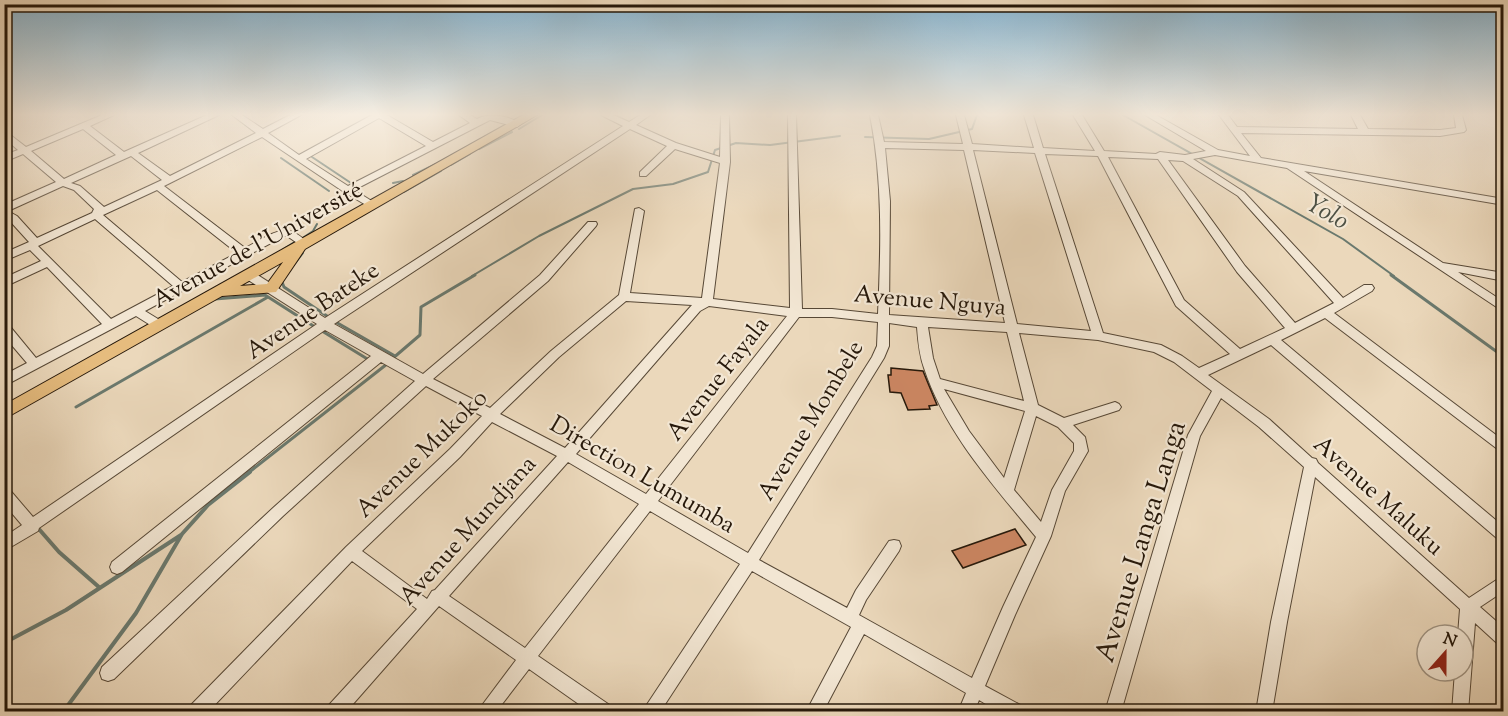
<svg xmlns="http://www.w3.org/2000/svg" width="1508" height="716" font-family="'Sorts Mill Goudy',serif">
	<style>
		.lines { fill: none; stroke-linecap: round; stroke-linejoin: round }
		.stream-far2 { stroke: #6a796e; stroke-width: 2 }
		.stream-far1 { stroke: #6a796e; stroke-width: 3 }
		.stream { stroke: #6a796e; stroke-width: 4 }
		.building { fill: #cd8763; stroke: #26180a; stroke-width: 1.5 }
		.minor-casing { stroke: #574836; stroke-width: 2 }
		.major-casing { stroke: #26180a; stroke-width: 2 }
		.minor { fill: #f2e6d3; fill-rule: evenodd }
		.major { fill: #e6bc7e; fill-rule: evenodd }
		.labels { text-anchor: middle; stroke-width: 4.5; stroke-linejoin: round; paint-order: stroke }
		.street-label { font-size: 24px; fill: #26180a; stroke: #f2e6d3 }
		.water-label { font-size: 26px; font-style: italic; fill: #4e5144; stroke: #f2e6d3 }
		.near-street-label { font-size: 28px; fill: #26180a; stroke: #f2e6d3 }
	</style>
	<rect width="100%" height="100%" fill="#ebd8bb"/>
	<filter id="stains"><feTurbulence type="fractalNoise" baseFrequency=".00333" numOctaves="4"/><feColorMatrix values="0 0 0 0 .2 0 0 0 0 .09 0 0 0 0 .02 0 0 0 .5 -.17"/></filter>
	<radialGradient id="worn" r=".72"><stop offset=".6" stop-color="#630" stop-opacity="0"/><stop offset="1" stop-color="#630" stop-opacity=".3"/></radialGradient>
	<g class="lines">
		<path class="stream-far2" d="M616,115l14,8
			M1123,115l220,124 51,37
			M519,129l23,-14
			M865,137l64,2 43,-10 5,-14
			M479,149l33,-17
			M309,155l42,28
			M281,158l48,33
			M451,165l19,-11
			M413,175l23,-11
			M393,183l10,-2
			M404,192l37,-21
			M301,239l12,-8 4,-7
			M282,250l14,-9
			M293,266l10,-13
			M472,276l67,-40 94,-47 40,-5 35,-12 7,-22 21,-7 34,2 70,-9"/>
		<path class="stream-far1" d="M1391,275l113,82
			M282,282l2,5 46,31
			M215,299l50,-4 50,32
			M334,321l61,35
			M322,331l47,29
			M392,359l28,-24 1,-28 54,-32
			M76,407l192,-110
			M248,473l139,-109"/>
		<path class="stream" d="M38,528l21,24 41,36
			M4,643l62,-33 115,-75
			M63,712l73,-99 46,-79 26,-29 42,-33"/>
	</g>
	<path class="building" d="M891,368l32,3 14,34 -8,1 1,3 -22,1 -7,-17 -11,-1 -2,-17h3z
		M1015,529l11,16 -63,23 -11,-17z"/>
	<g class="lines">
		<defs>
			<path id="minor" d="M102,115h12l-24,11 34,26 83,-37h12l-81,38 32,23 86,-43 -24,-18h10l21,14 27,-14h11l-33,18 31,22 73,-40h15l46,27 37,-19 -11,-8h11l7,4c13,-7 32,-3 44,5l-4,3 -27,-7 -136,70 21,13 1,2 -5,3 -27,-16 -82,-55 -98,49 81,62c24,-12 42,-30 63,-4l-5,3 -16,-11h-3l-139,75 18,11 2,3 -2,3h-8l-19,-12 -132,70v-11l23,-12 -23,-27v-13l4,1 28,34 66,-34 -55,-57 -43,20v-9l37,-17 -11,-11 -26,11v-8l25,-11 -20,-22 -5,-2v-13l52,-23 -33,-28 -19,8v-7l14,-5 -14,-12v-8l22,17zM379,118l47,28 -78,40 -42,-27zM83,129l33,26 -52,24 -33,-28zM131,156l31,24 -58,27 -24,-21 -9,-3zM63,186l11,4 20,19 -2,4 -55,25 -20,-22 -9,-5zM157,190l80,63 -55,29 -79,-67zM95,219l78,67 -62,33 -73,-73z
				M601,115h12l16,7 11,-7h10l-14,10 40,18 44,14 1,-42h8l1,47 -17,137 77,9 -2,-193h8l6,194h30l46,5c3,-67 5,-133 -8,-199h8l6,27 79,2 -7,-29h8l8,29 62,4 -10,-33h9l10,33 52,3 -22,-36h9l22,36 52,3 4,-2 25,3 21,-4 -61,-36h11l62,35 32,6 -31,-41h9l9,12 121,2 -7,-14h9l8,14 72,1 16,-2 -2,-13h8l4,15 -2,2 -24,4 -199,-3 20,25 243,41v6l-200,-34 139,92 61,10v8l-46,-9 46,30v10l-217,-144 -72,-13 -22,4 51,33 99,106 21,-13h8l2,3 -2,3 -38,22 170,128v13l-179,-136 -44,22 223,187v15l-5,-2 -228,-195 -63,30 61,44 43,39 4,1 2,4 151,135 35,-23v16l-24,16 24,21v18l-6,-2 -23,-21 -7,89h-16l3,-41h8v-36h-5l2,-26 -145,-132 -28,145 -15,90h-16l15,-90 33,-155 -45,-40 -38,-29 -21,38 -79,276h-16l83,-277 24,-44 -38,-29 -20,-10 -56,-12 -79,-7 19,72 26,13 51,-16 4,2 2,3 -2,3 -46,15 12,12 3,14 -23,40 -14,45 -36,79 -30,71 37,20 2,6h-25l-20,-12 -5,12h-16l8,-19 -102,-59 -41,78h-17l45,-85 -99,-56 -92,141h-18l98,-148 -90,-53 -112,145 73,50 2,6h-23l-61,-43 -33,43h-19l39,-52 -77,-54 -93,106h-20l2,-6 89,-97 -65,-48 -144,151h-20l2,-6 156,-159 104,-98 32,-33 -56,-30 -143,130 -169,163 -6,2 -6,-2 -2,-6 2,-6 171,-159 142,-127 -34,-19 -259,210 -5,2 -5,-2 -2,-5 2,-5 259,-206 -46,-26 -286,198 -1,3 -34,20v-14l18,-12 -18,-21v-17l5,2 24,28 284,-193 -72,-46 -1,-3 1,-3h8l72,46 298,-192zM630,129l37,17 -27,26v4h6l29,-27 45,14 -18,135 -72,-5 14,-82 -5,-3 -4,1 -16,86 -68,56 -61,57 -57,-29 115,-98 48,-55 1,-2 -1,-2h-8l-48,53 -117,99 -89,-50zM885,148l79,2 41,173 -116,-8 1,-114zM973,150l62,3 56,178 -74,-7zM1045,154l53,2 78,150 54,48 -31,14 -17,-12 -21,-11 -58,-12zM1108,157l50,2 79,113 48,56 -45,21 -56,-49zM1168,160l15,1 55,35 96,107 -39,20 -50,-57zM626,301l66,4 -127,143 -65,-34 59,-57zM709,306l78,10 -141,178 -70,-40 124,-143zM799,317h33l46,5 -1,24 -5,11 -124,196 -90,-52zM889,323l28,4c1,13 2,27 7,41 21,64 70,118 112,169l-33,70 -31,71 -113,-63 7,-15 33,-49 2,-5 -2,-5 -5,-1 -5,1 -33,49 -9,18 -88,-48 125,-202 5,-12zM928,327l79,5 17,69 -84,-22 -7,-21zM944,389l81,22 -21,67 -35,-47zM1036,416l22,11 16,16v8l-22,39 -11,32 -27,-32zM492,422l65,34 -122,134 -3,1 -5,8 -65,-48 98,-94zM568,462l71,42 -114,144 -76,-52z"/>
			<path id="major" d="M523,115h14l-232,134 -29,43 -54,4 -218,123v-14zM283,262l-16,22 -27,2z"/>
		</defs>
		<use href="#minor" class="minor-casing"/>
		<use href="#major" class="major-casing"/>
		<use href="#minor" class="minor"/>
		<use href="#major" class="major"/>
	</g>
	<linearGradient id="sky" x2="0" y2="1"><stop stop-color="#88b6d2"/><stop offset="0.53" stop-color="#f6ede0"/><stop offset="1" stop-color="#f6ede0" stop-opacity="0"/></linearGradient>
	<rect width="1508" height="216" fill="url(#sky)"/>
	<g class="labels">
		<g class="street-label">
			<text transform="translate(257 244) rotate(-29)" y="8">Avenue de l’Université</text>
			<text transform="translate(930 300) rotate(5)" y="8">Avenue Nguya</text>
			<text transform="translate(312 310) rotate(-34)" y="8">Avenue Bateke</text>
			<text transform="translate(717 378) rotate(-52)" y="8">Avenue Fayala</text>
			<text transform="translate(810 420) rotate(-59)" y="8">Avenue Mombele</text>
			<text transform="translate(421 453) rotate(-44)" y="8">Avenue Mukoko</text>
			<text transform="translate(643 474) rotate(30)" y="8">Direction Lumumba</text>
			<text transform="translate(1379 495) rotate(42)" y="8">Avenue Maluku</text>
			<text transform="translate(467 530) rotate(-48)" y="8">Avenue Mundjana</text>
		</g>
		<g class="water-label">
			<text transform="translate(1328 211) rotate(30)" y="9">Yolo</text>
		</g>
		<g class="near-street-label">
			<text transform="translate(1139 541) rotate(-73)" y="10">Avenue Langa Langa</text>
		</g>
	</g>
	<rect width="1508" height="716" fill="none" stroke="#ebd8bb" stroke-width="24"/>
	<rect x="6" y="6" width="1496" height="704" fill="none" stroke="#26180a" stroke-width="3"/>
	<rect x="12" y="12" width="1484" height="692" fill="none" stroke="#26180a" stroke-width="1.5"/>
	<g transform="translate(1445 653) rotate(21)"><circle r="28" fill="#f2e6d3" stroke="#a09483" stroke-width="1.5"/>
	<path d="M0-4.5L10 22L0 15L-10 22Z" fill="#8f2418"/>
	<text y="-9" font-size="16" font-weight="bold" text-anchor="middle" fill="#26180a">N</text>
	</g>
	<rect width="100%" height="100%" filter="url(#stains)"/>
	<rect width="100%" height="100%" fill="url(#worn)"/>
</svg>
